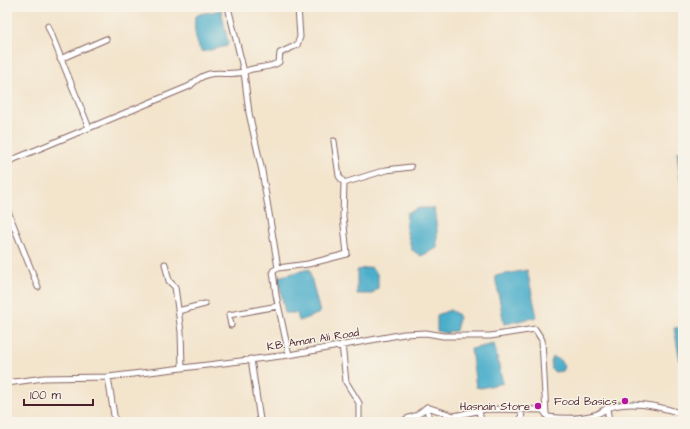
<svg xmlns="http://www.w3.org/2000/svg" width="690" height="429" font-family="'Architects Daughter',sans-serif">
	<style>
		.water { fill: #4baeca; stroke: #4a667a }
		.lines { fill: none; stroke-linecap: round; stroke-linejoin: round }
		.minor-casing { stroke: #856463; stroke-width: 7 }
		.minor { stroke: #fff; stroke-width: 5 }
		.poi-dot { fill: #b5179e; stroke: #f7f3e8; stroke-width: 1.5 }
		.labels { text-anchor: middle; stroke-width: 3; stroke-linejoin: round; paint-order: stroke }
		.street-label { font-size: 11px; fill: #4a1f2b; stroke: #f7f3e8 }
		.poi-label { font-size: 11px; fill: #4a1f2b; stroke: #f7f3e8; text-anchor: end }
	</style>
	<rect width="100%" height="100%" fill="#f7f3e8"/>
	<filter id="ink" filterUnits="userSpaceOnUse"><feTurbulence type="fractalNoise" baseFrequency=".025" numOctaves="2"/><feDisplacementMap in="SourceGraphic" scale="8" xChannelSelector="R" yChannelSelector="G"/><feConvolveMatrix kernelMatrix="1 2 1 2 8 2 1 2 1" color-interpolation-filters="sRGB"/></filter>
	<filter id="wash" filterUnits="userSpaceOnUse"><feTurbulence type="fractalNoise" baseFrequency=".012" numOctaves="4" result="noise"/><feDisplacementMap in="SourceGraphic" scale="16" xChannelSelector="R" yChannelSelector="G"/><feGaussianBlur stdDeviation="0.9" result="paint"/><feColorMatrix in="noise" values="0 0 0 0 0 0 0 0 0 0 0 0 0 0 0 0 0 1.4 0 .05"/><feComposite in="paint" operator="in"/></filter>
	<g filter="url(#wash)">
		<rect width="100%" height="100%" fill="#f3e4cc"/>
		<path class="water" d="M221,10l7,32 -1,4 -25,6c-7,-9 -8,-25 -7,-35l5,-3z
			M677,152h6v33h-2z
			M419,208h15l3,22v18l-16,8 -9,-6 -6,-21 1,-16z
			M371,267l7,8v13l-6,6h-15v-24z
			M309,269l11,44 -21,8 -2,-8h-12l-7,-36z
			M527,270l10,47 -33,7 -9,-48z
			M450,310l7,4 2,4 -3,13 -9,1 1,2 -11,-3v-16z
			M683,327v39h-2l-7,-38z
			M494,344l9,39 -22,5 -5,-1 -5,-38z
			M553,357l7,3 4,7 -2,4 -7,1 -3,-2 -1,-8z"/>
	</g>
	<g filter="url(#ink)">
		<g class="lines">
			<defs>
				<path id="minor" d="M48,26l41,102
					M60,59l46,-20
					M334,141l5,35 5,7
					M7,162l183,-76c20,-20 30,-9 54,-14l-16,-65
					M7,209l31,78
					M165,264l4,17 6,6 1,7 5,38 1,35
					M278,268l30,-4 39,-10 -4,-38 1,-33 42,-13 25,-3
					M178,311l27,-7
					M231,325l-2,-10 49,-9
					M342,344l4,38 13,21v19
					M289,355l-13,-60 -3,-24 5,-3 -16,-97 -13,-58 -5,-41c11,-6 26,-3 35,-10l1,-9 17,-8 3,-8 -2,-30
					M251,359l9,61
					M108,377l7,45
					M7,383l37,-5 64,-1 181,-22 115,-21 22,-1 17,3h47l45,-7 7,11 4,74
					M607,408l2,14
					M479,410l2,12
					M521,410l1,12
					M406,419l11,-4 10,-8
					M429,422l-2,-15 27,9 32,-7 57,1 5,7c16,2 34,2 49,-3 5,-2 9,-6 14,-7 22,-7 51,0 72,7"/>
			</defs>
			<use href="#minor" class="minor-casing"/>
			<use href="#minor" class="minor"/>
		</g>
	</g>
	<g class="poi-dot">
		<circle cx="625" cy="401" r="4"/>
		<circle cx="538" cy="406" r="4"/>
	</g>
	<g class="labels">
		<g class="street-label">
			<text transform="translate(313 339) rotate(-9)" y="4">K.B. Aman Ali Road</text>
		</g>
		<g class="poi-label">
			<text x="617" y="405">Food Basics</text>
			<text x="530" y="410">Hasnain Store</text>
		</g>
	</g>
	<rect width="690" height="429" fill="none" stroke="#f7f3e8" stroke-width="24"/>
	<path d="M24 399v6h69v-6" fill="none" stroke="#4a1f2b" stroke-width="2"/>
	<text x="30" y="399" font-size="12" fill="#4a1f2b" stroke="#f7f3e8" stroke-width="3" paint-order="stroke">100 m</text>
</svg>
